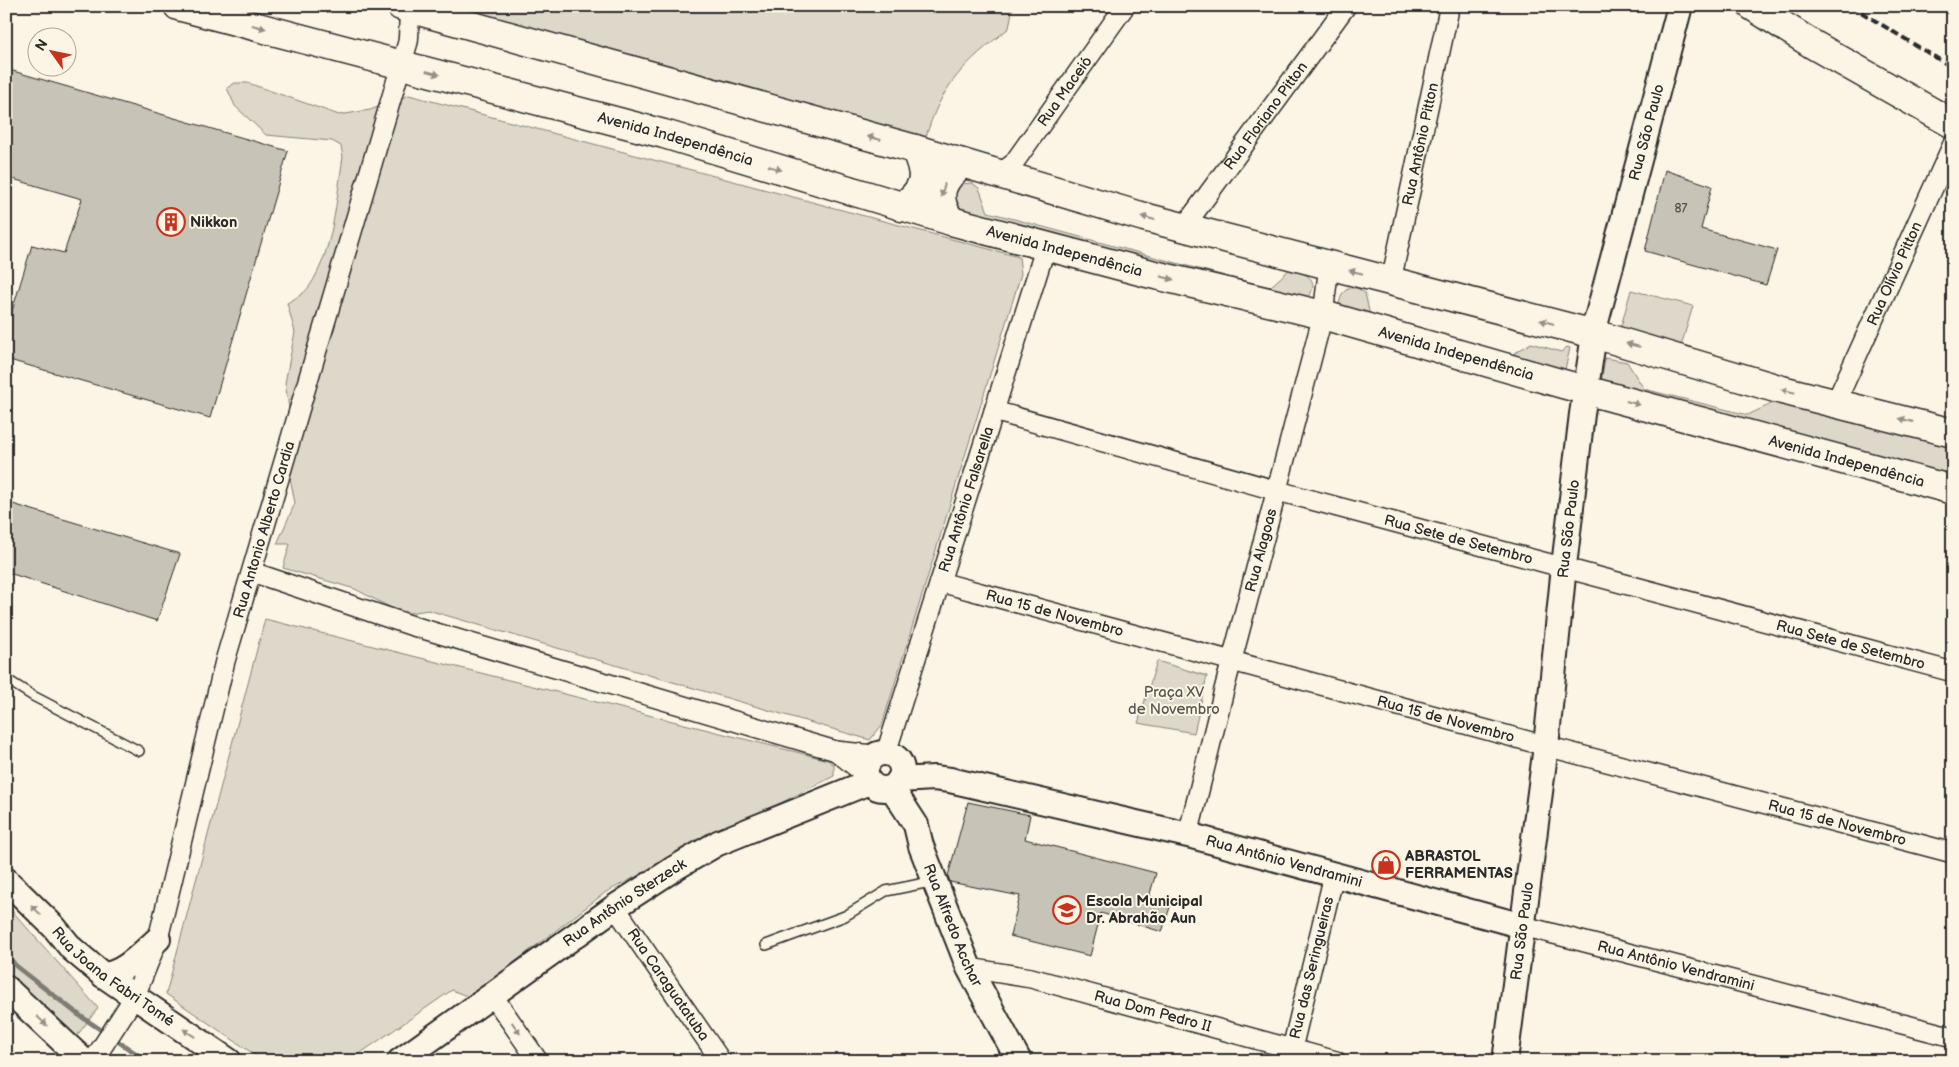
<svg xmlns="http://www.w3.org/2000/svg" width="1959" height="1067" font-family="'Balsamiq Sans',sans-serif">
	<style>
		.green { fill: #ded8ca; stroke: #84827a }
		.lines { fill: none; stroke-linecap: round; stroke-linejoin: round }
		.stream { stroke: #7d7b74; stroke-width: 5 }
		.building { fill: #c8c3b7; stroke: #2b2b2b }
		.service-casing { stroke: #2b2b2b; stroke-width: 12 }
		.minor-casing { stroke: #2b2b2b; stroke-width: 22 }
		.tertiary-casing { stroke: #2b2b2b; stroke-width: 28 }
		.primary-casing { stroke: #2b2b2b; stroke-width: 31 }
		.service { stroke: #fcf5e5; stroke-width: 9 }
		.minor { stroke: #fcf5e5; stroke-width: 19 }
		.tertiary { stroke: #fcf5e5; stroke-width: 24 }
		.primary { stroke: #fcf5e5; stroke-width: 28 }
		.rail { stroke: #2b2b2b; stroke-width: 4; stroke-dasharray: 8 4; stroke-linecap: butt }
		.oneway { fill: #949088 }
		.labels { text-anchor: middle; stroke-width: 4; stroke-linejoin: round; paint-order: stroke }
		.number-label { font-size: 12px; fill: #52514e }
		.street-label { font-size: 15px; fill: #2b2b2b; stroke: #fcf5e5 }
		.poi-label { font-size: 15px; font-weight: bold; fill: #2b2b2b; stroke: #fcf5e5; text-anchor: start }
		.park-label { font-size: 15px; fill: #585653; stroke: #fcf5e5 }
	</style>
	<rect width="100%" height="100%" fill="#fcf5e5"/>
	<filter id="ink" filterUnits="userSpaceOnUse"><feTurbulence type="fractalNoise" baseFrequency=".02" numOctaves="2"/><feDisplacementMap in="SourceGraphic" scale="10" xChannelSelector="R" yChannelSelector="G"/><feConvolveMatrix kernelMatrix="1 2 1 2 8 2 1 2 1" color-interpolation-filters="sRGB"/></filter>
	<g filter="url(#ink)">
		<path class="green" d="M447,6h566l-4,22c-44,35 -68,56 -84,112l-12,4c-114,-38 -230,-71 -346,-99 -41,-10 -80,-26 -120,-39z
			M235,83h13l91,32 31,-5 39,-15 610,162 2,17 -139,451 -12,15 -442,-130 -25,4 -48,-25 -72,-21 7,-24h-13l18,-41 -13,-66 7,-29 -4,-25 10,-51 -8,-29c7,-4 17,-9 22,-16 25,-37 27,-87 34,-130l-2,-11 -9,-5 -66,-6 -31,-29 -8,-18z
			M972,183l7,5 9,24 281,76 21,-19c18,5 30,10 18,30l-353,-84 -3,-28 8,-3z
			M1348,288h9l8,5 5,23 142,39 19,-12 30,9 6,-5 3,1 -7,30 -226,-68 5,-16z
			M1631,290l62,16 -12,40 -61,-16z
			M1605,358l22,4 17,27 104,26 29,-14 176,47v34l-353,-93z
			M265,619l563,141 6,5v11l-228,116 -137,105 -17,-7 -103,71h-85l-98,-67z
			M1157,661l50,15 -13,57 -56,-10z
			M6,904l92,104 -22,29 -70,-62z"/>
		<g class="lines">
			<path class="stream" d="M6,954l10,12 63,49 68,46"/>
		</g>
		<path class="building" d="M6,69l282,82 -78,267 -204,-59v-28l26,-86 32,8 18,-54 -76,-22z
			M1665,170l47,16 -11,43 76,21 -11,35 -121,-34z
			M6,502l174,52 -23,67 -151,-49z
			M968,802l62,13 -5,24 131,34 -7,24 22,7 -9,28 -61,-19 -11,43 -80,-20 10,-40 -70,-14 -2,-6z"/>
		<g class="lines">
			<defs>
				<path id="service" d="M6,679l27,17 106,55
					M766,945l79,-29 41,-25 49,-10"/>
				<g id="minor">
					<path id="s1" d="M1000,173l13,-9 112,-158"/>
					<path id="s2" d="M1184,227l162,-221"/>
					<path id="s3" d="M1391,281l57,-267v-8"/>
					<path id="s4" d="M1836,402l117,-258"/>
					<path id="s5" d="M994,411l284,80 675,181"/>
					<path d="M252,572l161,54 423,125 37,4"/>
					<path id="s6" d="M940,582l606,164 407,107"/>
					<path d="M836,751l30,24"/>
					<path id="s7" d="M886,753l160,-507"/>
					<path id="s8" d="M1188,835l36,-145 99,-375 6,-50"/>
					<path id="s9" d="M615,907l106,154"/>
					<path id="s10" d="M1523,926l430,111"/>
					<path id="s11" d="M969,968l62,10 305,83"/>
					<path d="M493,996l45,65"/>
					<path id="s12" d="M93,1061l42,-65 23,-57 67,-278 183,-619c2,-13 -1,-23 4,-36"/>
					<path id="s13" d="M1289,1061l45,-186"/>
				</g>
				<g id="tertiary">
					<circle cx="884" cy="771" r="18"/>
					<path id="s14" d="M899,780l35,-2 16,2 238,55 335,91"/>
					<path id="s15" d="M892,788l24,37 5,21 48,122 50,93"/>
					<path id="s16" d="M6,880l48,47 18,22 31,26 126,86"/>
					<path d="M103,975c21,-1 39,-22 55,-36"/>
					<path d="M6,988l78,73"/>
					<path id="s17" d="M400,1061l215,-154 60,-39 43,-25 151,-61"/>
					<path id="s18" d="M1505,1061l41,-315 18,-180 18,-152 14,-92 84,-316"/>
				</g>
				<g id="primary">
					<path id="s19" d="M178,6l486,128 287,87 200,53 172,41 240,69 390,106"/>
					<path d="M401,6l514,143 229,68 450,117 188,56 171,43"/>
					<path d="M1752,6l60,38 141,80"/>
					<path d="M902,207c24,-19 26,-30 13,-58"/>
					<path d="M951,221c-18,-24 -10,-41 12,-58"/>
				</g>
			</defs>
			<use href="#service" class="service-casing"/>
			<use href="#minor" class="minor-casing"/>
			<use href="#tertiary" class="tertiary-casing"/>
			<use href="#primary" class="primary-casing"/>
			<use href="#service" class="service"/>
			<use href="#minor" class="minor"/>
			<use href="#tertiary" class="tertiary"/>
			<use href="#primary" class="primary"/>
			<path class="rail" d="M1851,6l102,62"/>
		</g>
		<defs><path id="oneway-solid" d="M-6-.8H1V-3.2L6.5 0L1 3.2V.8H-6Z" transform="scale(1.25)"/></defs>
		<g class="oneway">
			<use href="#oneway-solid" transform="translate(259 27) rotate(15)"/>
			<use href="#oneway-solid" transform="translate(433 73) rotate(15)"/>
			<use href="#oneway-solid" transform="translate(874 138) rotate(-165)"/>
			<use href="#oneway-solid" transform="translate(775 168) rotate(17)"/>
			<use href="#oneway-solid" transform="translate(943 190) rotate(105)"/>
			<use href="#oneway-solid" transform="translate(1148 218) rotate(-165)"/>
			<use href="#oneway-solid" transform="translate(1356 272) rotate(-166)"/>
			<use href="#oneway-solid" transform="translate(1167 278) rotate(14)"/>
			<use href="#oneway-solid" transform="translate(1547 322) rotate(-165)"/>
			<use href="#oneway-solid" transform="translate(1633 345) rotate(-165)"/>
			<use href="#oneway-solid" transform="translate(1788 391) rotate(-167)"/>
			<use href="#oneway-solid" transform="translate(1633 403) rotate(15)"/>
			<use href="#oneway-solid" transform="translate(1906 420) rotate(-165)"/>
			<use href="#oneway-solid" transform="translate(36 910) rotate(-135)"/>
			<use href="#oneway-solid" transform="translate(42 1021) rotate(43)"/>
			<use href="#oneway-solid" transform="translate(516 1028) rotate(55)"/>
			<use href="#oneway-solid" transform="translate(189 1033) rotate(-146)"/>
		</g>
	</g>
	<defs>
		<symbol id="building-ring" viewBox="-11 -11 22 22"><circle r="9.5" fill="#fcf5e5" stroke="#c8321e" stroke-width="1.5"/><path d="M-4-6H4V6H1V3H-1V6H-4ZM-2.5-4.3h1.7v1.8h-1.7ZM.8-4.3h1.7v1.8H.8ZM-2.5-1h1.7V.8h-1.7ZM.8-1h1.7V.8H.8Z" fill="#c8321e"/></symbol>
		<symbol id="shop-ring" viewBox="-11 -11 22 22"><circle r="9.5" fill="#fcf5e5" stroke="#c8321e" stroke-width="1.5"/><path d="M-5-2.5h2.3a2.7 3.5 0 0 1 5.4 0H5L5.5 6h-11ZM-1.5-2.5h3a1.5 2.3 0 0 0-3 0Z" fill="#c8321e"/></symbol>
		<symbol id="school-ring" viewBox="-11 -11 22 22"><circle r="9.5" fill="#fcf5e5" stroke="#c8321e" stroke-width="1.5"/><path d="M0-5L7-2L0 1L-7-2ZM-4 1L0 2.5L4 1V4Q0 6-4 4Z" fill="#c8321e"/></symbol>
	</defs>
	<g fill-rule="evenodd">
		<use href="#building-ring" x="155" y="206" width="32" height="32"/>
		<use href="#shop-ring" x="1370" y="849" width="32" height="32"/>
		<use href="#school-ring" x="1051" y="894" width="32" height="32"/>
	</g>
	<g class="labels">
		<g class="number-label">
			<text x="1681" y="212">87</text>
		</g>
		<g class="street-label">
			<text dy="5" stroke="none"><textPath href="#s1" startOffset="105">Rua Maceió</textPath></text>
			<text dy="5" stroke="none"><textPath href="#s2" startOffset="138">Rua Floriano Pitton</textPath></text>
			<text dy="5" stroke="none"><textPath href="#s18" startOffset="941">Rua São Paulo</textPath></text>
			<text dy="5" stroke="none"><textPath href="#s19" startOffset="515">Avenida Independência</textPath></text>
			<text dy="5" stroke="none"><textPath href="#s3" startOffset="140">Rua Antônio Pitton</textPath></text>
			<text dy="5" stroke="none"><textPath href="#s19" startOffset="920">Avenida Independência</textPath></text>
			<text dy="5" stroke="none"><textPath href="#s4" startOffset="141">Rua Olívio Pitton</textPath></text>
			<text dy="5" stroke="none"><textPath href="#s19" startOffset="1325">Avenida Independência</textPath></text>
			<text dy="5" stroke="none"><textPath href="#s19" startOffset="1730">Avenida Independência</textPath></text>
			<text dy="5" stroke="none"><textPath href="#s7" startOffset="266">Rua Antônio Falsarella</textPath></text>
			<text dy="5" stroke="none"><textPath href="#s12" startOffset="562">Rua Antonio Alberto Cardia</textPath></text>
			<text dy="5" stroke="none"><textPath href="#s18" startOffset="536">Rua São Paulo</textPath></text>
			<text dy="5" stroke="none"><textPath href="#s5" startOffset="482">Rua Sete de Setembro</textPath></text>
			<text dy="5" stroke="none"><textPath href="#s8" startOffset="294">Rua Alagoas</textPath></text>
			<text dy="5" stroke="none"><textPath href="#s6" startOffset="119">Rua 15 de Novembro</textPath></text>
			<text dy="5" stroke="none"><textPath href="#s5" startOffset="888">Rua Sete de Setembro</textPath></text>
			<text dy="5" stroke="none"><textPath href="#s6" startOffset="524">Rua 15 de Novembro</textPath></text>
			<text dy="5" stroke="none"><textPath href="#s6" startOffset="929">Rua 15 de Novembro</textPath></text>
			<text dy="5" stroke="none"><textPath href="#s14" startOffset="395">Rua Antônio Vendramini</textPath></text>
			<text dy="5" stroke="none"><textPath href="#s17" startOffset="275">Rua Antônio Sterzeck</textPath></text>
			<text dy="5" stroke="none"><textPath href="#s15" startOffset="151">Rua Alfredo Acchar</textPath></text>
			<text dy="5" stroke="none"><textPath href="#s18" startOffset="131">Rua São Paulo</textPath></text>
			<text dy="5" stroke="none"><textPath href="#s10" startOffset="158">Rua Antônio Vendramini</textPath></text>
			<text dy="5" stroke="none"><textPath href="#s13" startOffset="96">Rua das Seringueiras</textPath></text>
			<text dy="5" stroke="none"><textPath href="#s16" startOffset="145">Rua Joana Fabri Tomé</textPath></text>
			<text dy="5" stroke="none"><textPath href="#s9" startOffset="94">Rua Caraguatatuba</textPath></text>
			<text dy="5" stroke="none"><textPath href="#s11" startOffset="189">Rua Dom Pedro II</textPath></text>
		</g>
		<g class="poi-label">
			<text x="190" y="227">Nikkon</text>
			<text x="1405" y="861">ABRASTOL<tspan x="1405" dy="17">FERRAMENTAS</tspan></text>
			<text x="1086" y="906">Escola Municipal<tspan x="1086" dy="17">Dr. Abrahão Aun</tspan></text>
		</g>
		<g class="park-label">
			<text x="1174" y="697">Praça XV<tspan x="1174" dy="17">de Novembro</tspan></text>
		</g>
	</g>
	<rect width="1959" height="1067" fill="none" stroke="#fcf5e5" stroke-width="25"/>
	<rect x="12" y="12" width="1934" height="1042" fill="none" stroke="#2b2b2b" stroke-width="2" filter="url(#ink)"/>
	<g transform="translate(52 52) rotate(303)"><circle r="24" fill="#fcf5e5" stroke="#a8a49b"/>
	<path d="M0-4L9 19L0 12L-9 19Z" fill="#c8321e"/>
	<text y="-8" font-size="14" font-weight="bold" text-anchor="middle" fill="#2b2b2b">N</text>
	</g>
</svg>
